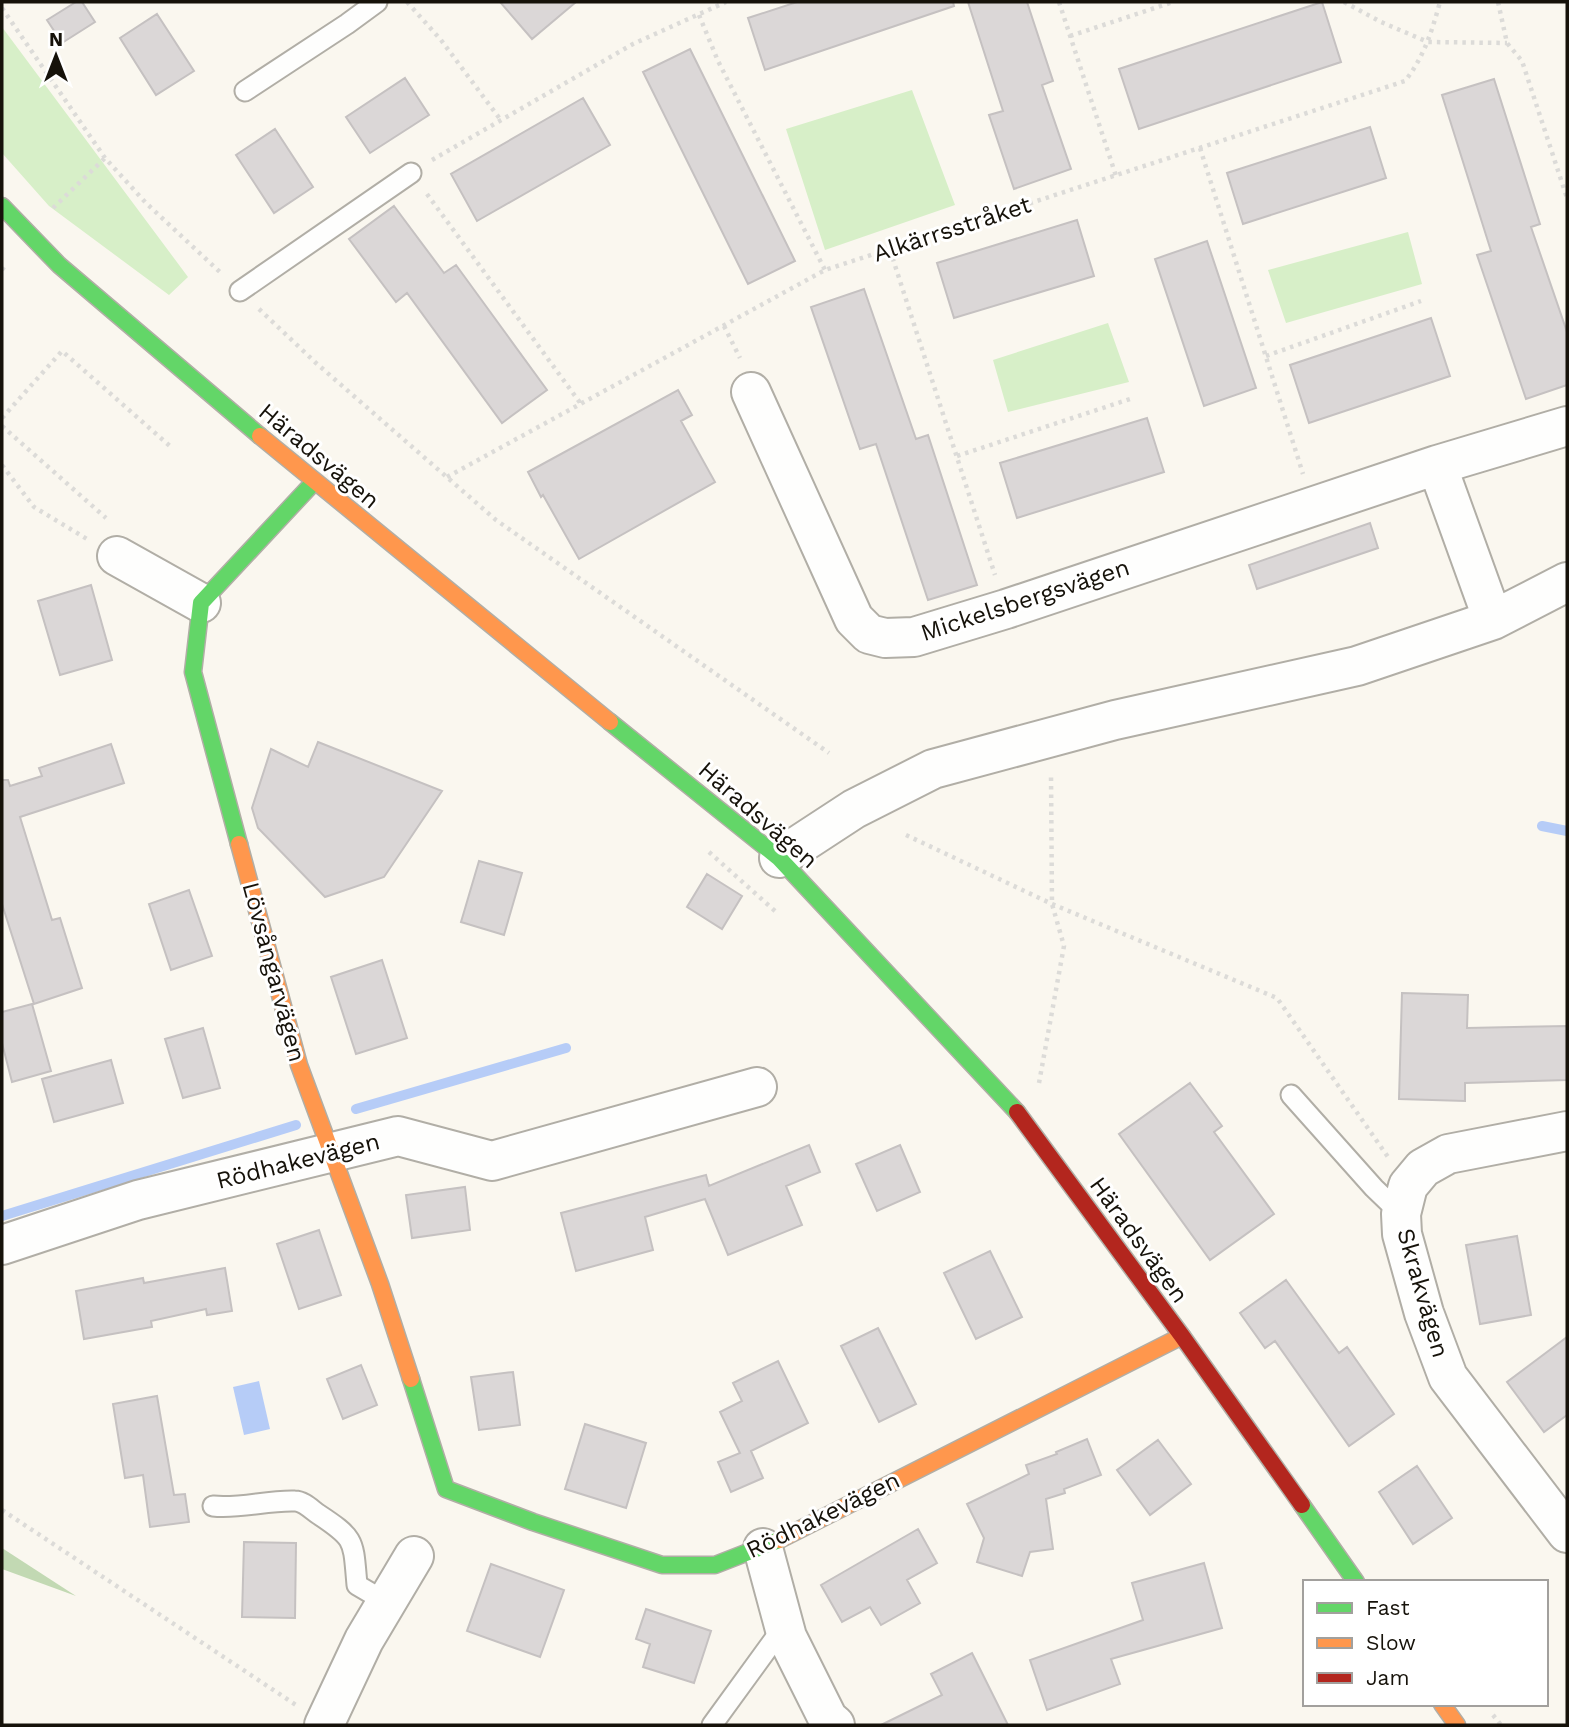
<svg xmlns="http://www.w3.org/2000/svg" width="1569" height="1727" font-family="'Work Sans',sans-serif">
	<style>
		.green { fill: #d7efc8 }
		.forest { fill: #c2d9b3 }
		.water { fill: #b6ccf7 }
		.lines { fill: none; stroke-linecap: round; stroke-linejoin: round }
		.stream { stroke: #b6ccf7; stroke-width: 10 }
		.building { fill: #dbd7d7; stroke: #c5c1c1; stroke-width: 2 }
		.lane-casing { stroke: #b1aea6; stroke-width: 23 }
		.street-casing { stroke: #b1aea6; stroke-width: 42 }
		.fast-casing { stroke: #b1aea6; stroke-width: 19 }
		.slow-casing { stroke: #b1aea6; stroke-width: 19 }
		.jam-casing { stroke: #b1aea6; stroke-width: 19 }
		.path { stroke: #dcdbd8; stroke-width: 4.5; stroke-dasharray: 3.5 5; stroke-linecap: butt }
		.lane { stroke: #fefefd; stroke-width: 19 }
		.street { stroke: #fefefd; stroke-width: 38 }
		.fast { stroke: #63d668; stroke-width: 16 }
		.slow { stroke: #ff974d; stroke-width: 16 }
		.jam { stroke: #b3261e; stroke-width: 16 }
		.labels { text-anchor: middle; stroke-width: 6; stroke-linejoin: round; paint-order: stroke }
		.street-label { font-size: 24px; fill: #16120a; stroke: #fff }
	</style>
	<rect width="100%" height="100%" fill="#faf7ef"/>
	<path class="green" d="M2,27l186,250 -19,18 -120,-89 -47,-53z
		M912,90l43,115 -130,45 -39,-121z
		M1408,232l14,52 -136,39 -18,-53z
		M1108,323l21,59 -121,30 -15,-52z"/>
	<path class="forest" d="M2,1548l74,48 -74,-27z"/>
	<path class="water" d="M259,1381l11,48 -26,6 -11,-48z"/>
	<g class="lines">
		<path class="stream" d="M1542,826l25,5
			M356,1109l210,-61
			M2,1216l294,-91"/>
	</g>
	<path class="building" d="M76,2h6l13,20 -33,21 -15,-23z
		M500,2h76l-44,37z
		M797,2h156l1,4 -189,64 -17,-52z
		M968,2h59l26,79 -11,4 29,84 -57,20 -25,-74 14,-4z
		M1322,2l19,60 -202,67 -20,-60z
		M157,14l37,57 -38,24 -36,-57z
		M690,49l105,212 -47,23 -105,-212z
		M405,78l24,37 -59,38 -24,-36z
		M1494,79l46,145 -9,3 36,105v53l-41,14 -49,-144 14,-4 -49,-156z
		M583,98l27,47 -133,76 -26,-47z
		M1370,127l16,51 -143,46 -16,-51z
		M275,129l38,58 -39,26 -38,-58z
		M394,206l50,67 12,-8 91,125 -45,33 -95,-130 -11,9 -47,-63z
		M1077,220l17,56 -140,42 -17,-55z
		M1207,241l49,147 -52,18 -49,-147z
		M864,289l52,150 12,-4 49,150 -49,15 -52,-156 -16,5 -49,-142z
		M1431,318l19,58 -141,47 -19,-58z
		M678,390l14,25 -11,6 34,61 -136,77 -36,-64 -2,2 -13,-25z
		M1147,418l17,54 -147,46 -17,-55z
		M1370,523l8,25 -121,41 -8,-24z
		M91,585l21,75 -52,15 -22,-74z
		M318,742l124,49 -58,86 -59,20 -67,-69 -6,-20 19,-59 37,18z
		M111,744l13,39 -104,34 32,103 8,-2 22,70 -48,16 -32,-100v-124h6l2,6 32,-10 -3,-8z
		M479,861l43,12 -18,62 -43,-13z
		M707,874l35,22 -20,33 -35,-22z
		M189,890l23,66 -41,14 -22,-66z
		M382,960l25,78 -51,16 -25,-77z
		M1402,993l66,2 -1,33 100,-2v54l-102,3v18l-66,-2z
		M32,1004l19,67 -39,11 -10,-39v-31z
		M203,1028l17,60 -37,10 -18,-59z
		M111,1060l12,43 -69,19 -12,-43z
		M1190,1083l32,43 -8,6 60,82 -64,46 -91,-126z
		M809,1145l11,27 -34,14 16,39 -74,30 -23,-56 -60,18 8,33 -77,21 -15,-58 145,-38 3,11z
		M900,1145l20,47 -43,19 -21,-47z
		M465,1187l5,43 -58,8 -6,-43z
		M319,1230l22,65 -42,14 -22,-65z
		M1517,1236l14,79 -51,9 -14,-79z
		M990,1251l32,66 -46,22 -32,-66z
		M225,1268l7,43 -25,4 -1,-6 -55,12 1,6 -68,12 -8,-48 67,-13 1,5z
		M1286,1280l53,73 8,-6 47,67 -45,32 -74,-105 -10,7 -25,-35z
		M878,1328l38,76 -37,18 -38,-76z
		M1567,1337v78l-23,17 -37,-50z
		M778,1361l30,62 -57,28 12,27 -32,14 -13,-30 22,-9 -20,-41 22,-11 -9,-18z
		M361,1365l16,40 -34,14 -16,-40z
		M513,1372l7,53 -41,5 -8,-53z
		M157,1396l17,99 11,-1 4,28 -39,5 -7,-52 -18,3 -12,-74z
		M585,1424l61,19 -20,65 -61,-19z
		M1087,1439l14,36 -37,14 1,4 -19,6 7,50 -23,3 -8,24 -45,-14 7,-24 -17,-34 62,-30 -3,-9 31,-11 -1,-2z
		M1158,1440l33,44 -41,31 -33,-45z
		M1417,1466l35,52 -39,26 -34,-52z
		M918,1529l19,34 -30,17 13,23 -39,22 -11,-18 -28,15 -21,-37z
		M244,1542l52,1 -1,75 -53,-1z
		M1204,1563l18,65 -111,31 9,25 -73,26 -17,-50 113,-40 -11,-37z
		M491,1564l73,26 -24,67 -73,-26z
		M646,1609l65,22 -17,52 -51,-16 7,-23 -14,-5z
		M972,1653l36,72h-127l61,-30 -11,-21z"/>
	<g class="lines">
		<defs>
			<path id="lane" d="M245,91l102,-67 30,-22
				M240,291l171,-118
				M1291,1095l83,93 27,26
				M213,1506c27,3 54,-6 82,-5 8,0 16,8 23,13 38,25 35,26 39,71l29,17
				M712,1725l72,-99"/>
			<path id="street" d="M751,392l103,227 15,15 16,4 29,-1 92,-28 431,-144 130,-39
				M1437,465l56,155
				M117,556l84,47
				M779,858l75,-49 79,-40 182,-49 242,-54 136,-46 74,-38
				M1567,1131l-119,23 -25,14 -15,18 -7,28 1,20 22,79 24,64 119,156
				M2,1245l136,-45 260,-64 94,25 265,-74
				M763,1548l24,89 41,82 7,6
				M324,1725l40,-85 50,-84"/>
			<path id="fast" d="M2,206l57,59 201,171
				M610,722l169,136 238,254
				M239,844l-46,-172 8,-69 113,-121
				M411,1379l35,110 87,33 129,43h53l64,-25
				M1302,1505l54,77"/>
			<path id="slow" d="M260,436l350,286
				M239,844l60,221 81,219 31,95
				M779,1540l403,-204
				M1442,1704l15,21"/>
			<path id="jam" d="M1017,1112l165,224 120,169"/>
		</defs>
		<use href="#lane" class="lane-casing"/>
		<use href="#street" class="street-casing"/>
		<use href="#fast" class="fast-casing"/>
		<use href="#slow" class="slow-casing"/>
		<use href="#jam" class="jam-casing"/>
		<path class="path" d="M407,2l34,38 59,79
			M1059,2l57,174
			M1344,2l37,20 47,20 79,1
			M1498,2l9,41 15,18 45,137
			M2,8l103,150 41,45 76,71
			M699,15l19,46 107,209
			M1070,36l103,-34
			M1200,148l103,326
			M432,160l201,-116 93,-42
			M427,194l154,210
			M53,208l52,-50
			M890,250l105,325
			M2,270l4,-6
			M259,309l57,54 180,157 333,233
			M724,326l16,32
			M1266,356l155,-55
			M2,418l60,-67 109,96
			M2,426l104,92
			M957,456l176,-58
			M2,465l32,42 53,32
			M447,477l378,-207 580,-189c19,-24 27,-50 35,-79
			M906,835l146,69 225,94 111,159
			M709,852l66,59
			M1039,1083l25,-137 -12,-42 -1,-130
			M2,1510l294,195
			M1493,1715l8,10"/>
		<use href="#lane" class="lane"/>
		<use href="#street" class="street"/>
		<use href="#fast" class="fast"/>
		<use href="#slow" class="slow"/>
		<use href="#jam" class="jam"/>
	</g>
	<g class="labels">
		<g class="street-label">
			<text transform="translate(952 229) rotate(-18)" y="8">Alkärrsstråket</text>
			<text transform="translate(319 456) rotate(40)" y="8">Häradsvägen</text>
			<text transform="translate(1025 600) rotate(-18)" y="8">Mickelsbergsvägen</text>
			<text transform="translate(758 815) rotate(41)" y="8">Häradsvägen</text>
			<text transform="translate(274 972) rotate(75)" y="8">Lövsångarvägen</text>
			<text transform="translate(298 1161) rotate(-14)" y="8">Rödhakevägen</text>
			<text transform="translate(1139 1240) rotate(54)" y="8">Häradsvägen</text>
			<text transform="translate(1423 1293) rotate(74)" y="8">Skrakvägen</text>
			<text transform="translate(823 1515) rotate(-26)" y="8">Rödhakevägen</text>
		</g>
	</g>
	<rect width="1569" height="1727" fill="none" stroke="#16120a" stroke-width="7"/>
	<rect x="1303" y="1580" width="245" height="126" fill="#ffffff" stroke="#a2a09d" stroke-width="2"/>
	<rect x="1317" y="1603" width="35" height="10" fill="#63d668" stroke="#a2a09d" stroke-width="2"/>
	<text x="1366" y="1615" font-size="21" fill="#16120a">Fast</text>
	<rect x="1317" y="1638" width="35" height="10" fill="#ff974d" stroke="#a2a09d" stroke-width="2"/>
	<text x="1366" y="1650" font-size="21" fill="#16120a">Slow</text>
	<rect x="1317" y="1673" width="35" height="10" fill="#b3261e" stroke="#a2a09d" stroke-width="2"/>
	<text x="1366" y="1685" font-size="21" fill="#16120a">Jam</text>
	<g transform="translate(56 56)" stroke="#ffffff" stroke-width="5" paint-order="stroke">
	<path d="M0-5L12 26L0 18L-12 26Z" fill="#16120a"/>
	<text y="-10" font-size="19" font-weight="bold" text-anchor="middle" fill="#16120a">N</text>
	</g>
</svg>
